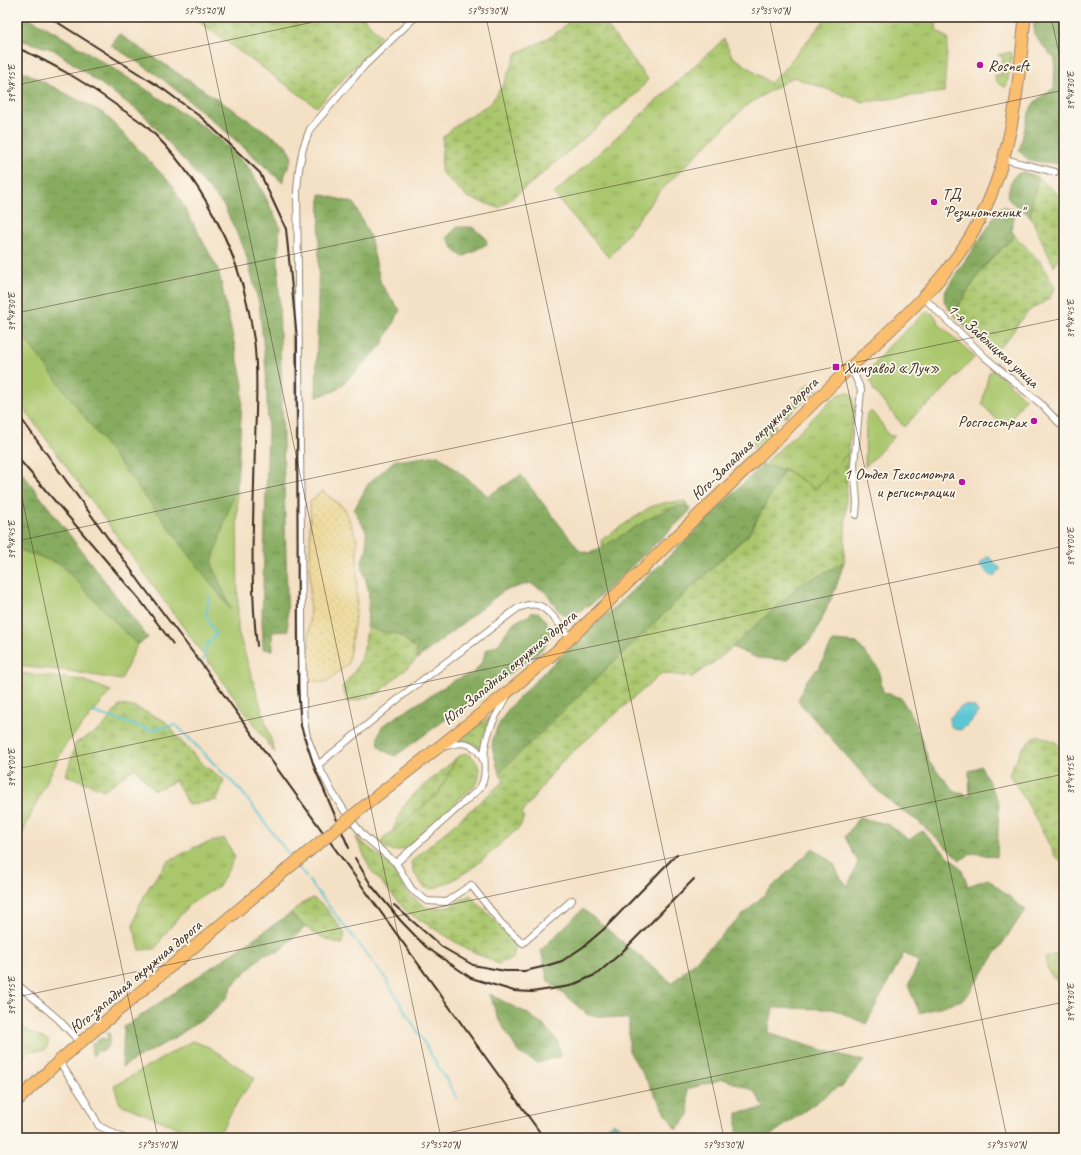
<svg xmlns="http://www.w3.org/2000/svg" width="1081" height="1155" font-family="Caveat,sans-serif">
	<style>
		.grass { fill: url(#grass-tufts); stroke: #727846 }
		.forest { fill: url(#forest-crowns); stroke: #616b3f }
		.wetland { fill: url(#wetland-marsh); stroke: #727846 }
		.sand { fill: url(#sand-dots); stroke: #94825e }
		.green { fill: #aac76d; stroke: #727846 }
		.water { fill: #5bc7d3; stroke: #4b7878 }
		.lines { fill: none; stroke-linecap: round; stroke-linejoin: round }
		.stream { stroke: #5bc7d3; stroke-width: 2 }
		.street-casing { stroke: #988571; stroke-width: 8 }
		.highway-casing { stroke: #988571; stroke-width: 13 }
		.street { stroke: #fff; stroke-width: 6 }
		.highway { stroke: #fabe6e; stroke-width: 11 }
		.rail { stroke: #3b2a1e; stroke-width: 2 }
		.highway-bridge-casing { stroke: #988571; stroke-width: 13; stroke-linecap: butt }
		.highway-bridge { stroke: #fabe6e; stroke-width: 11 }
		.ticks { fill: none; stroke: #3b2a1e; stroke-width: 1; stroke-opacity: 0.45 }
		.poi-dot { fill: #b5179e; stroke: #fbf7ec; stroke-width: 1.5 }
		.labels { text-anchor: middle; stroke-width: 3.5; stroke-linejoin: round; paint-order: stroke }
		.poi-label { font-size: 16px; fill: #3b2a1e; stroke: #fbf7ec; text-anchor: start }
		.street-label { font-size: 16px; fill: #3b2a1e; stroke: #fbf7ec }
		.neatline { fill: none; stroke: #3b2a1e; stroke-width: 1.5 }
		.ticks-label { font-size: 10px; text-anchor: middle; fill: #3b2a1e }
	</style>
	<defs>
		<pattern id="grass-tufts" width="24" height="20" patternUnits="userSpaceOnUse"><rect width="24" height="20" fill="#aac76d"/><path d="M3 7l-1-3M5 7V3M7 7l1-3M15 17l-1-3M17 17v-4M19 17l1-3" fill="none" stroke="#8ca259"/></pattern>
		<pattern id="forest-crowns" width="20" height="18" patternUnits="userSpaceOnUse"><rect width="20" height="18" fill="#87ac60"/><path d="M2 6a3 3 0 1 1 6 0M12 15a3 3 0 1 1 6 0" fill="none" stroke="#708c4f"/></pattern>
		<pattern id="wetland-marsh" width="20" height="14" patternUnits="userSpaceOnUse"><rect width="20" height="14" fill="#aac76d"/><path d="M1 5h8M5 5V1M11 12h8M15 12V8" fill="none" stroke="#8ca259"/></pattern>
		<pattern id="sand-dots" width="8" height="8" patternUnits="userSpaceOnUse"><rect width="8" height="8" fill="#eeda9e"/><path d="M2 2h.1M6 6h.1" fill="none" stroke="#cdbb88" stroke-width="1.8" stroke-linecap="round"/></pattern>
	</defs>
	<rect width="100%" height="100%" fill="#fbf7ec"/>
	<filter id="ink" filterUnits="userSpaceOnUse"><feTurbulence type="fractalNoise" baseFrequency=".025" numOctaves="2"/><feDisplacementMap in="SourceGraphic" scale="8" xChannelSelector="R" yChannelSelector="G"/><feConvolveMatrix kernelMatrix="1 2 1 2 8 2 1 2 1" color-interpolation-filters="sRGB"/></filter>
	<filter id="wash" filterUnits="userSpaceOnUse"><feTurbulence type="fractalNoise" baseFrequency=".012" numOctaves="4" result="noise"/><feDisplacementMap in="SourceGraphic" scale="16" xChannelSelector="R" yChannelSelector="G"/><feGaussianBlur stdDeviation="0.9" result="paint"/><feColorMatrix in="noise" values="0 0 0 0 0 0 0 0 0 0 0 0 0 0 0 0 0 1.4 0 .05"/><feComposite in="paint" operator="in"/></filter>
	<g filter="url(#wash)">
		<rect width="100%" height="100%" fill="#f4e0c4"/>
		<path class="grass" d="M827,17h110l-1,13 12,9 -4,53 -81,10 -70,-25 -46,28 -88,87 -50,66 -55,-64 170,-155 8,17 38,27 14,-14z
			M1011,52l1,4 -5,29 -2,2c-7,-3 -9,-5 -10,-12h6l2,-18 -5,-2z
			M809,384l7,1 1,4 -32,28 -4,-4 21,-18 -2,-4z
			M848,392l5,5 1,14 -6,42 -33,37 -30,-21 -23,-3 70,-66 6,-5z
			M772,422l4,5 -2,2 -20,19h-3l-3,-1v-2z
			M491,716l-8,21 -2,12 -9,-6 -13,-3z
			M466,753c11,4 17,20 11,30l-69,64c-11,5 -20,6 -28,-3l4,-7 8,-5 46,-38 19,-37z
			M224,838l11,19 -15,28 -31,20 -25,30 -9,14 -15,1 -7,-24 5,-18 11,-21 18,-25 28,-15z
			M17,1025l32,16 -4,9 -16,1 -12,10z"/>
		<path class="forest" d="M17,17h10l26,14 88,55 77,51 32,32 16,29 14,29 -2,32 10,372 -16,1 1,18 -10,-1 -1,-31 6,-186 -2,-62 -7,-67 -14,-52 -21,-45 -80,-91 -90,-65 -37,-11z
			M1034,17h30v147l-34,-3 -11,-10c3,-10 9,-41 15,-48 3,-4 15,-11 20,-15l1,-29 -19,-21 -2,-5z
			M119,34l167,111 6,13 -10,24 -58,-52 -65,-54 -48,-31z
			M17,68l88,46 67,71 46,84 25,115 -6,99 -25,80 20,49 -215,-284z
			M1024,172l14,5 -8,39 -20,-15 -3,-4c4,-13 3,-23 17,-25z
			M320,194l34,9 16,34 11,47 19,26 -19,36 -44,44 -21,7z
			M1003,206l13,5 -5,18 4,7 -31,30 -31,48 -8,-11 -1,-5 1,-6 10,-17 36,-52 5,-13z
			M457,227h15l14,11 1,6 -24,13 -8,-6 -8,-14z
			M438,455l50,41 33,-21 59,76 10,2 14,-7 51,-31 16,-7 14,-3 5,3 -2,5 -94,89 -24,15c-14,-2 -16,-18 -26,-26 -4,-3 -10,-5 -14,-8l-27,8 -86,68 -1,-10 -18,-15 -21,-3 -10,-5 2,-34 -8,-29 6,-15 -1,-17 -12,-21 14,-26 27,-24h9z
			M17,466l131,172 -11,7 -77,-81 -43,-15z
			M761,466l24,3 -36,64 -75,71 -175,169 -7,-26 1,-10 5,-11 11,-18 35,-36 115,-106z
			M844,562l-9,28 -22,48 -26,22 -30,-2 -25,-11 67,-61z
			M538,612c15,15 17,25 1,40l-144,104 -7,-3 -9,-6 -1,-10 4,-11 73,-46 19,-7 9,-13 3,-10 13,-6c5,-9 10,-17 18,-23 6,-4 10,-3 14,-8z
			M833,641l24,2 21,25 5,24 18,6 15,26 13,38 25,28 16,7 -1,-26 12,-5 18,37 -2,54 -24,-4 -13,7 -42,-39 -16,-10 -25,-21 -79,-89 8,-20 14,-15z
			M859,817l30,8 20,15 13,-9 39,37 7,18 20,-7 37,31 -60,89 -45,14 -12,-27 11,-24 -15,-9 -38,71 -33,-15 -60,-1 -5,25 41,13 55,15 -23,27 -2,-2 -72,52h-30v-25l28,-5 -12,-18 -30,-11 -36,10 2,26 -13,15 -47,-79v-32l-41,-4 -40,-34 -7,-31 42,-41 89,74 141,-135 21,16 6,13 8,9 10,-24 -13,-25z
			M291,913l14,14 -27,25 -14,2 -32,32 -5,12 -21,19 -32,21 -52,29 2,-40z
			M490,994l20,11 17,8 16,12 14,15 4,16 -23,7 -19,-10 -22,-36z
			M109,1033c3,7 -1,13 -5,18h-7l-4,5 -2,-6 1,-6 9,-6 6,1 1,-3 -2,-2z"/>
		<path class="wetland" d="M192,17h171l19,21 -65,69z
			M571,17h29l48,62 -10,13 -103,88 -36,28 -32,-11 -26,-25 2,-35 17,-15 31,-19 13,-20 13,-30c18,-9 44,-17 54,-36z
			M1038,177l22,19 4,5v50l-10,15 -24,-50z
			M1015,236l25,25 15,27 -6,11 -19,11 -12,14 -10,15 -8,8 -12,-2 -16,-11 -19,-20 31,-47z
			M848,453l-4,109 -45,24 -79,72 -28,19 -30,-4 -102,90 -38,50 2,4 -4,10 -46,40 -19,12 -22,10 -9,-2 -10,-14 -3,-11 93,-81 -5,-8 175,-169 75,-70 36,-65 30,20z
			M685,501l2,3 -2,1 -14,3 -16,7 -51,31 -2,-2 -1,-4 49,-33 14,-4z
			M367,626l10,5 21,3 18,15 1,10 -41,36 -28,8 -6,-16c18,-19 23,-35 25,-61z
			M120,705l15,2 30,14 16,20 20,22 23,17 -7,20 -29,5 -12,-24 -22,9 -19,-22 -31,22 -38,-15 10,-32 25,-14z
			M1037,735l19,7 8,13v109l-9,-8 -27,-52 -19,-30 14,-27z
			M457,757l-19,37 -46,38c4,-8 7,-18 12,-26 14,-20 37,-32 53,-49z
			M356,837l34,28 18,29 19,14 22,-1 21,-12 46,47 -3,16 -15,6 -36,-18 -56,-35 -36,-42z
			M313,898l14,11 18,25 -3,10c-24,-6 -34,-14 -51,-31l10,-9z
			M1064,951v35c-11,-6 -17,-15 -19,-28z"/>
		<path class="sand" d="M322,491l23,18 12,31v63l-9,61 -22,18 -18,-1 2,-86v-93z"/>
		<path class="green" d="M927,311l7,4 6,10 35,32 -40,42 -15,11 -16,17 -30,-36 -4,-11 2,-12 15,-20z
			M17,328l214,282 -19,-47 25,-80 1,148 37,122 -258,-354z
			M996,371l29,28 -13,19 -10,7 -20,-21 7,-32z
			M872,412l9,11 7,12 7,1 -30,31 1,-45 1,-9z
			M17,549l43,15 77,81 -16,35 -52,-9 -52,-5z
			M17,673l65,7 29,11 -47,56 -24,48 -23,50z
			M192,1041l17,6 46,31 -16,21 -22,39h-14l-83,-34 -6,-18z"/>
		<path class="water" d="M987,557h2l11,11v2l-6,6 -2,1 -12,-12 1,-2z
			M965,705l10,2 3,5 -9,12 -9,6c-8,-1 -10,-3 -11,-11l10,-11z
			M614,1123l13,9 4,6h-22l-1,-11z"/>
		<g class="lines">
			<path class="stream" d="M203,661l4,-17 9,-10 -10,-17 3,-21
				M93,712l57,18 26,-5 66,67 51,68
				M297,865l9,12
				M309,881l75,95 73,122"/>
		</g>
	</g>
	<g filter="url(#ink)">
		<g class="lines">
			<defs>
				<path id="street" d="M415,17l-50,48 -55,64 -7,19 -4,21 -2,21 6,514 1,17 3,16 11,28 14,27 16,24 16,20 32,27 16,27 15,11 19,1 25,-17 30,38 22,20 49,-43
					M1004,159l51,13
					M924,298l62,60 55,46 23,24
					M851,367l10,23 -7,75 3,37 -1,13
					M443,747c19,-6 31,-7 41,14
					M318,765l90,-74 110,-83c6,-2 12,-5 19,-3 11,2 26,24 34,33
					M396,863l84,-75c8,-13 3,-26 5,-40 3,-20 12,-35 22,-51
					M17,984l41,35 22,23
					M59,1061l27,41 13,24 24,12"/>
				<path id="highway" d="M373,799c66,-53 135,-104 198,-161 89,-86 179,-172 267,-259 54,-52 113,-98 146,-168 29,-61 35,-128 41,-194
					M17,1101l42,-40 29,-25 187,-157"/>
			</defs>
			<use href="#street" class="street-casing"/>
			<use href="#highway" class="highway-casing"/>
			<use href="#street" class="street"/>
			<use href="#highway" class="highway"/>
			<path class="rail" d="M49,17l114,72 39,29 58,55 26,56 11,109 1,350 3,38 14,43 34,79
				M17,48c18,7 34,16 50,25 20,11 38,24 56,37 8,5 16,10 23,16 55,51 92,123 105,196 1,9 4,19 4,28 3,30 1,61 0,91 -1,69 -6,137 2,205
				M17,413l125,172 61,81 341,472
				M17,457l123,143 33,44
				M355,858l16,27 30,36 25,26 45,31 43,13 18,1 38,-6 27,-12 24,-21 73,-74
				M394,905l48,42 31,18 32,6h20l17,-4 20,-6 21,-14 21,-18 73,-75"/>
			<defs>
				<path id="highway-bridge" d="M275,879l98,-80"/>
			</defs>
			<use href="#highway-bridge" class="highway-bridge-casing"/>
			<use href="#highway-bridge" class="highway-bridge"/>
		</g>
	</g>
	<path class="ticks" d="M203,17l238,1121M486,17l238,1121M769,17l238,1121M1051,17l13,59M17,85l320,-68M17,313l1047,-223M17,474l141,664M17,541l1047,-223M17,769l1047,-223M17,997l1047,-223M424,1138l640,-136"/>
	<g class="poi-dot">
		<circle cx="980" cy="65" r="4"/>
		<circle cx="934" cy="202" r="4"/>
		<rect x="832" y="363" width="8" height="8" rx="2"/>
		<circle cx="1034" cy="421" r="4"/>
		<circle cx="962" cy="482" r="4"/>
	</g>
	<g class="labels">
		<g class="poi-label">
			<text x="988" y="71">Rosneft</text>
			<text x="942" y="199">ТД<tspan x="942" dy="18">"Резинотехник"</tspan></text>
			<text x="844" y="373">Химзавод «Луч»</text>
			<text x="1026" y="427" text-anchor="end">Росгосстрах</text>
			<text x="954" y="479" text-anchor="end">1 Отдел Техосмотра<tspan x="954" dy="18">и регистрации</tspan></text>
		</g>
		<g class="street-label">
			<text transform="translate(994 345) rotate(42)" y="6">1-я Забелицкая улица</text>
			<text transform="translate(754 438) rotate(-44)" y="6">Юго-Западная окружная дорога</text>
			<text transform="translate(509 667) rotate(-40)" y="6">Юго-Западная окружная дорога</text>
			<text transform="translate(135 976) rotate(-40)" y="6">Юго-западная окружная дорога</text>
		</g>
	</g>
	<rect width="1081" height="1155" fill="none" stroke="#fbf7ec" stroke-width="44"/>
	<rect x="22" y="22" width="1037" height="1111" class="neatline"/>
	<g class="ticks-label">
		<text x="204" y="14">57°35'20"N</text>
		<text x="487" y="14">57°35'30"N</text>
		<text x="770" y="14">57°35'40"N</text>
		<text transform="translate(11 84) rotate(-90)" y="4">39°48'15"E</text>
		<text transform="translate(1070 91) rotate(-90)" y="4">39°48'30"E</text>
		<text transform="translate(11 312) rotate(-90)" y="4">39°48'30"E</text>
		<text transform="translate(1070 319) rotate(-90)" y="4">39°48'45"E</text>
		<text transform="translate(11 540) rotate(-90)" y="4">39°48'45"E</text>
		<text transform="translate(1070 547) rotate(-90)" y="4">39°49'00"E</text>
		<text transform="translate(11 768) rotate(-90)" y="4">39°49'00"E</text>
		<text transform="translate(1070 775) rotate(-90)" y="4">39°49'15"E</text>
		<text transform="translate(11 996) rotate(-90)" y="4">39°49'15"E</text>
		<text transform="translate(1070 1003) rotate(-90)" y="4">39°49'30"E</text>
		<text x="157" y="1148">57°35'10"N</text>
		<text x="440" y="1148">57°35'20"N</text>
		<text x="723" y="1148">57°35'30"N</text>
		<text x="1006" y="1148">57°35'40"N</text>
	</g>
</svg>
